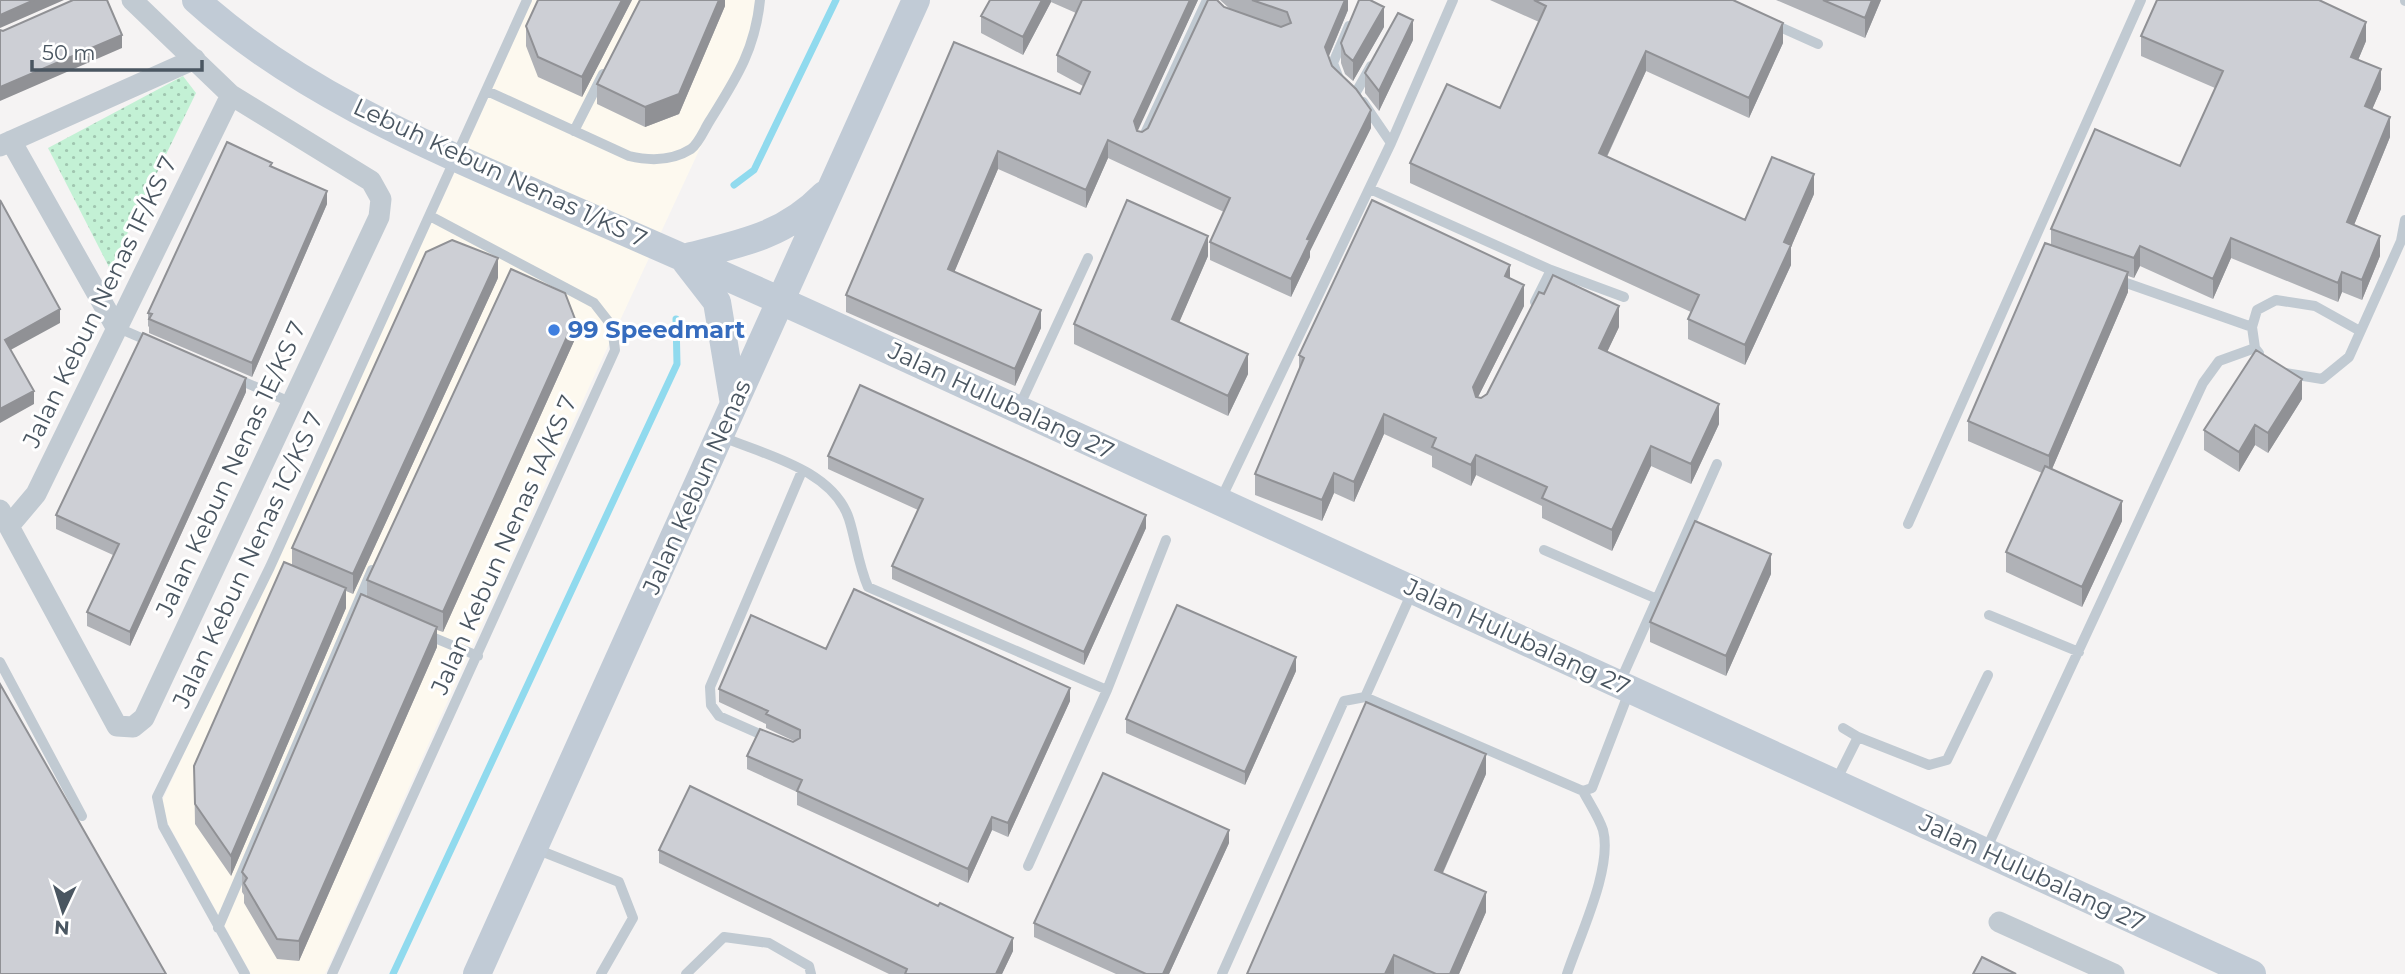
<svg xmlns="http://www.w3.org/2000/svg" width="2405" height="974" font-family="Montserrat,sans-serif">
	<style>
		.commercial { fill: #fdf9ef }
		.grass { fill: url(#grass-dots) }
		.lines { fill: none; stroke-linecap: round; stroke-linejoin: round }
		.stream { stroke: #90daee; stroke-width: 7 }
		.lane { stroke: #c1cad2; stroke-width: 10 }
		.street { stroke: #c1cad2; stroke-width: 21 }
		.secondary { stroke: #c1cbd6; stroke-width: 28 }
		.wall { fill: #b0b2b7 }
		.shaded-wall { fill: #909195 }
		.building { fill: #cdcfd5; stroke: #909195; stroke-width: 2 }
		.shop-dot { fill: #3f7fe0; stroke: #fff; stroke-width: 2.5 }
		.labels { text-anchor: middle; stroke-width: 6; stroke-linejoin: round; paint-order: stroke }
		.street-label { font-size: 24px; fill: #4a5661; stroke: #fff }
		.shop-label { font-size: 24px; font-weight: bold; fill: #366cbe; stroke: #fff; text-anchor: start }
	</style>
	<defs>
		<pattern id="grass-dots" width="8" height="8" patternUnits="userSpaceOnUse" patternTransform="scale(1.75)"><rect width="8" height="8" fill="#c3f1d5"/><path d="M2 2h.1M6 6h.1" fill="none" stroke="#a0c6b0" stroke-width="1.8" stroke-linecap="round"/></pattern>
	</defs>
	<rect width="100%" height="100%" fill="#f5f3f3"/>
	<path class="commercial" d="M532,0h224l-3,28 -11,30 -152,327 -265,589h-74l-85,-154 -4,-19 293,-629z"/>
	<path class="grass" d="M183,76l13,17 -86,176 -62,-121z"/>
	<g class="lines">
		<path class="stream" d="M734,185l20,-15 82,-170
			M393,974l284,-610 -1,-45"/>
		<path class="lane" d="M2405,0v1
			M1771,23l47,21
			M1339,79l-6,-16 16,-37
			M487,91l142,65c21,5 43,5 62,-7 8,-6 13,-19 18,-27 26,-42 46,-71 51,-122
			M1355,94l16,-28
			M1363,102l28,41
			M574,131l29,-57
			M1142,140l65,-140
			M1370,189l181,81 73,27
			M2115,279l137,48 3,21 4,5
			M1535,302l16,-32
			M116,327l37,16
			M2252,327l5,-17 19,-10 39,6 45,25
			M2285,373l37,6 27,-22 52,-116 4,-21
			M235,378l55,24
			M1018,409l70,-151
			M720,436c42,18 113,33 129,83 7,22 9,45 19,68l239,103
			M1221,499l170,-356 62,-143
			M1908,524l233,-524
			M1544,550l113,49
			M1989,615l90,37
			M425,634l53,22
			M0,662l82,154
			M1620,682l97,-218
			M1365,697l48,-107
			M1843,728l15,9
			M771,739l-52,-23 -8,-11 -1,-18 92,-216
			M1836,781l22,-44 71,28 18,-5 41,-85
			M536,849l83,33 14,36 -32,56
			M1985,852l218,-469 16,-22 36,-13
			M1028,866l79,-176 59,-150
			M218,928l154,-358
			M245,974l-82,-148 -6,-29 113,-230 257,-567
			M332,974l283,-624 -3,-24 -18,-23 -164,-87
			M686,974l38,-37 45,6 40,23 2,8
			M1222,974l122,-273 21,-4 218,94 9,-3 37,-96
			M1567,974c12,-37 46,-106 36,-144 -4,-13 -14,-27 -20,-39"/>
		<path class="street" d="M11,141l105,186
			M0,146l195,-87
			M0,510l117,216 16,1 11,-9 235,-501 2,-18 -10,-18 -140,-86 -99,-95
			M9,526l27,-32 195,-399
			M1999,922l115,52"/>
		<path class="secondary" d="M196,0c96,87 220,141 337,192 105,46 210,91 314,139 469,214 937,429 1405,643
			M683,258c55,-14 100,-21 141,-63
			M686,262l31,40 17,102
			M477,974l439,-974"/>
	</g>
	<path class="wall" d="M632,0l-50,97 -44,-20 -12,-31v-20z
		M640,0h85v6l-46,108 -34,13 -48,-23v-20z
		M990,0h208l-61,131 5,1 6,-4 76,-121 6,2 -10,-9h128v10l-19,46 3,10 39,62 -61,123v6l-19,40 -81,-37v-18l14,-30 -116,-54 -22,50 -88,-39 -44,103 87,56 -26,58 -169,-74v-17l108,-253 126,52 3,-8 -26,-14v-17l19,-42 -25,-11 -28,53 -42,-22v-17z
		M1490,0h243l50,43 -34,75 -103,-47 -39,86 138,63 69,-26 -23,53v18l-46,100 -57,-26v-20l3,-7 -281,-129v-20l90,-55 39,-86z
		M1776,0h105l-16,38z
		M1384,27l-31,54 -8,-7 -4,-11v-20z
		M2141,36l225,5 -8,19 23,29 -9,20 18,28 -36,88 26,31 -18,44 -20,-8 -4,10 -107,-44 -18,41 -73,-33 -6,12 -6,-2v16l-76,177 70,52 -40,86 -76,-35v-20l36,-79 -74,-32v-20l83,-175v-17l129,-63 35,-78 -74,-32z
		M1413,40l-34,71 -14,-18v-20z
		M272,167l55,37 -75,173 -103,-44v-6l-1,-1v-13z
		M1208,256l-29,66 69,52 -20,42 -154,-72v-20z
		M498,278l-145,316 -7,-3v17l-115,268 -36,-52 -1,-58 98,-201v-17z
		M1510,278l14,28 -46,91 3,1 138,-71 -12,25 112,72 -28,60 -40,-18 -39,85 -70,-33v-12l-66,-31 -5,11 -39,-19v-11l-48,-22 -30,68 -20,-9 -12,28 -67,-26v-21l44,-103v-16z
		M575,339l-132,293 -6,-2v17l-138,314 -22,-2 -33,-56v-8l-2,-3v-20l125,-275v-17z
		M246,392l-116,254 -43,-20v-14l26,-57 -57,-26v-14z
		M2302,399l-34,54 -13,-8 -16,27 -35,-22v-20z
		M828,456l318,72 -62,137 -192,-86v-13l26,-56 -90,-41z
		M1771,574l-45,102 -76,-34v-20z
		M826,649l244,52 -62,136 -16,-7 -24,53 -171,-78v-13l-50,-23v-13l47,-15 -28,-13v-4l-47,-22v-13z
		M1296,671l-51,114 -119,-52v-14z
		M1486,774l-43,99 43,39 -27,62h-212z
		M1229,843l-60,131h-53l-82,-37v-14z
		M659,850l354,101 -11,23h-113l-230,-111z"/>
	<path class="shaded-wall" d="M34,0h30l-64,28v-13z
		M622,0h10l-50,97v-20z
		M719,0h6v6l-46,108 -34,13v-20z
		M1042,0h9v2l-28,53v-18z
		M1190,0h8l-64,139v-18z
		M1345,0h3v10l-23,55v-18z
		M1872,0h9l-16,38v-20z
		M1384,7v20l-31,54v-20z
		M1413,20v20l-34,71v-20z
		M2366,22v19l-15,36v-20z
		M1783,23v20l-34,75v-20z
		M122,35v13l-122,53v-14z
		M1646,51v20l-47,102v-20z
		M2381,69v20l-16,37v-20z
		M1371,110v18l-61,123v6l-19,40v-18l16,-40z
		M2390,117v20l-43,105v-20z
		M1108,140v18l-22,50v-18z
		M998,151v18l-50,118v-18z
		M1814,174v20l-23,53v18l-46,100v-20l39,-103z
		M327,191v13l-75,173v-14z
		M1208,236v20l-36,83v-20z
		M2380,236v20l-18,44v-20z
		M2231,238v20l-18,41v-20z
		M2140,246v20l-6,12v-20z
		M498,258v20l-145,316v-20z
		M1510,265v21l-5,-10z
		M2128,272v20l-79,184v-20z
		M2342,272v20l-4,10v-19z
		M1524,285v21l-51,101v-20z
		M1619,306v21l-20,42v-21z
		M60,309v14l-55,30v-13z
		M1041,310v18l-26,58v-17z
		M575,319v20l-132,293v-20z
		M1248,354v20l-20,42v-20z
		M246,378v14l-116,254v-14z
		M2302,379v20l-34,54v-20z
		M34,391v13l-34,19v-14z
		M1719,404v20l-28,60v-20z
		M1384,414v20l-30,68v-20z
		M2255,425v20l-16,27v-20z
		M1651,446v20l-39,85v-21z
		M1476,455v20l-5,11v-21z
		M1334,473v20l-12,28v-21z
		M2122,501v20l-40,86v-20z
		M1146,515v13l-62,137v-13z
		M1771,554v20l-45,102v-20z
		M346,588v20l-115,268v-20z
		M437,627v20l-138,314v-20z
		M1296,657v14l-51,114v-13z
		M1070,688v13l-62,136v-14z
		M1486,754v20l-51,116v-20z
		M992,817v13l-24,53v-14z
		M1229,830v13l-60,131h-6z
		M1486,892v20l-27,62h-9z
		M1013,938v13l-11,23h-6z
		M1394,955v19h-9z"/>
	<path class="building" d="M0,0h34l-34,15z
		M73,0h34l15,35 -122,52v-57l3,1z
		M538,0h84l-40,77 -44,-20 -12,-31z
		M640,0h79l-40,94 -34,13 -48,-23z
		M990,0h52l-19,37 -42,-21z
		M1082,0h108l-56,121 3,10 5,1 6,-4 60,-128h9l7,7 57,20 10,-4 -4,-11 -35,-12h93l-20,47 7,19 24,23 15,21 -64,129 3,1 -19,39 -81,-37 20,-44 -122,-58 -22,50 -88,-39 -50,118 93,41 -26,59 -169,-74 108,-253 126,52 10,-22 -33,-17z
		M1359,0h11l14,7 -31,54 -8,-7 -4,-11z
		M1534,0h199l50,23 -34,75 -103,-47 -47,102 146,67 27,-63 42,17 -30,68 7,3 -46,100 -57,-26 11,-24 -289,-132 37,-79 53,24 46,-102z
		M1823,0h49l-7,18z
		M2157,0h162l47,22 -15,35 30,12 -16,37 25,11 -43,105 33,14 -18,44 -20,-8 -4,11 -107,-45 -18,41 -73,-33 -6,12 -83,-29 44,-100 85,37 43,-95 -82,-35z
		M1398,13l15,7 -34,71 -14,-18z
		M227,142l45,21 -2,3 57,25 -75,172 -103,-44 3,-5 -4,-1z
		M0,200l60,109 -55,31 29,51 -34,18z
		M1127,200l81,36 -36,83 76,35 -20,42 -154,-72z
		M1372,200l138,65 -5,11 19,9 -51,102 3,10 5,1 6,-4 52,-102 5,2 9,-19 66,31 -20,42 120,56 -28,60 -40,-18 -39,84 -70,-32 5,-11 -71,-32 -5,10 -39,-18 4,-9 -52,-24 -30,68 -20,-9 -12,27 -67,-26 49,-116 -5,-3z
		M452,240l46,18 -145,316 -61,-26 134,-296z
		M2045,243l83,29 -79,184 -81,-35z
		M511,269l54,24 10,26 -132,293 -76,-32z
		M143,333l103,45 -116,254 -43,-20 32,-68 -63,-29z
		M2256,350l46,29 -34,54 -13,-8 -16,27 -35,-22z
		M860,385l286,130 -62,137 -192,-86 31,-67 -95,-43z
		M2045,466l77,35 -40,86 -76,-35z
		M1695,521l76,33 -45,102 -76,-34z
		M284,562l62,26 -115,268 -36,-52 -1,-38z
		M854,589l216,99 -62,135 -16,-6 -24,52 -171,-78 5,-11 -55,-24 13,-27 33,13 7,-4v-8l-34,-16 2,-3 -49,-22 32,-74 75,34z
		M361,594l76,33 -138,314 -22,-2 -33,-56 3,-5 -5,-6z
		M1177,605l119,52 -51,115 -119,-53z
		M0,684l166,290h-166z
		M1366,702l120,52 -51,116 51,22 -36,82h-14l-42,-19 -9,19h-138z
		M1103,773l126,57 -66,144h-17l-112,-51z
		M690,786l248,120 2,-3 73,35 -17,36h-91l2,-5 -248,-119z
		M1982,957l34,17h-43z"/>
	<circle class="shop-dot" cx="554" cy="330" r="7"/>
	<g class="labels">
		<g class="street-label">
			<text transform="translate(500 173) rotate(25)" y="8">Lebuh Kebun Nenas 1/KS 7</text>
			<text transform="translate(100 302) rotate(-64)" y="8">Jalan Kebun Nenas 1F/KS 7</text>
			<text transform="translate(1001 401) rotate(25)" y="8">Jalan Hulubalang 27</text>
			<text transform="translate(231 469) rotate(-65)" y="8">Jalan Kebun Nenas 1E/KS 7</text>
			<text transform="translate(697 487) rotate(-66)" y="8">Jalan Kebun Nenas</text>
			<text transform="translate(504 545) rotate(-66)" y="8">Jalan Kebun Nenas 1A/KS 7</text>
			<text transform="translate(248 560) rotate(-65)" y="8">Jalan Kebun Nenas 1C/KS 7</text>
			<text transform="translate(1517 637) rotate(25)" y="8">Jalan Hulubalang 27</text>
			<text transform="translate(2032 873) rotate(25)" y="8">Jalan Hulubalang 27</text>
		</g>
		<g class="shop-label">
			<text x="568" y="338">99 Speedmart</text>
		</g>
	</g>
	<g transform="translate(63 911) rotate(184)" stroke="#ffffff" stroke-width="5" paint-order="stroke">
	<path d="M0-5L12 26L0 18L-12 26Z" fill="#4a5661"/>
	<text y="-10" font-size="19" font-weight="bold" text-anchor="middle" fill="#4a5661">N</text>
	</g>
	<path d="M32 60v10h170v-10" fill="none" stroke="#4a5661" stroke-width="3.5"/>
	<text x="42" y="60" font-size="21" fill="#4a5661" stroke="#ffffff" stroke-width="5" paint-order="stroke">50 m</text>
</svg>
